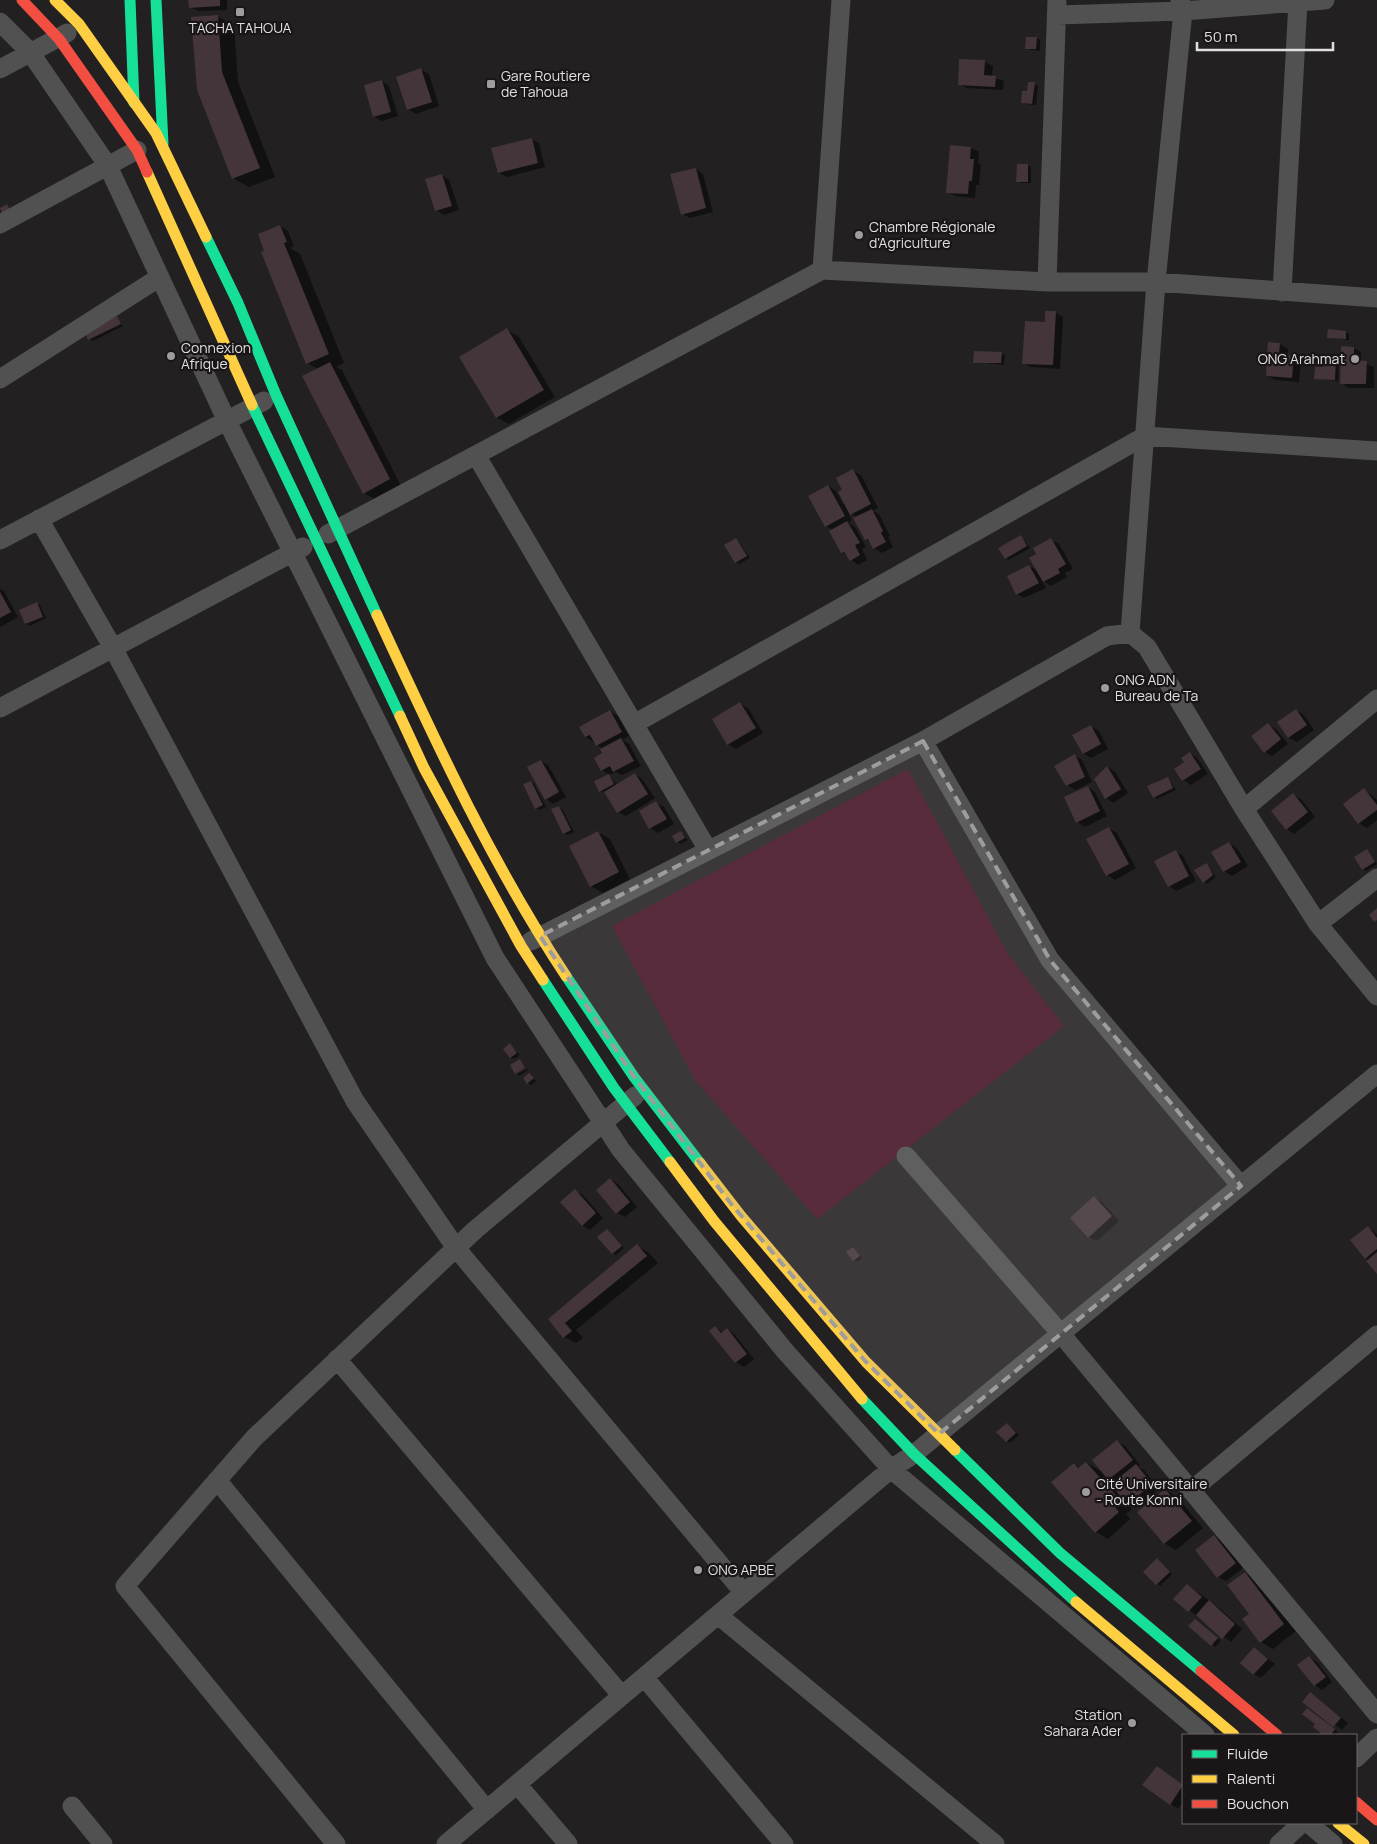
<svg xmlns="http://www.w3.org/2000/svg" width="1377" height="1844" font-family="Manrope,sans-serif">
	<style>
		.green { fill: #471026 }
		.shadow { fill: #0007; fill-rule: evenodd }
		.building { fill: #44353b }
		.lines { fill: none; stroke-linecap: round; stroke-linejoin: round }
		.street { stroke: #515151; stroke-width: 19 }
		.fast { stroke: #16e098; stroke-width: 11 }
		.slow { stroke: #ffcf43; stroke-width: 11 }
		.jam { stroke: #f24e42; stroke-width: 11 }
		.marked { fill: #9f9c9c; fill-opacity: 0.2; stroke: #9f9c9c; stroke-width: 4; stroke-dasharray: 10 6; stroke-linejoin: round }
		.poi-dot { fill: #9f9c9c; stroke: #1a1517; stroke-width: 2 }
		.labels { text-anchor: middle; stroke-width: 4.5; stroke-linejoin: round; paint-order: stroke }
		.poi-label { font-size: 14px; fill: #e2dfdf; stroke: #1a1517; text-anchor: start }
	</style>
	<rect width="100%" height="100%" fill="#222021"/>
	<path class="green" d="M908,769l100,185 56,72 -247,193 -122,-139 -83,-154z"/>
	<path class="shadow" d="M190,0h37v10l-29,1 -8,-4z
		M217,16l17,10 4,56 37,95 -26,10 -16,-9 -35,-89z
		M1037,38l3,2v11l-14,-2z
		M985,62l8,4 -1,11 12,4 -1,9 -36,-2 -8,-4z
		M421,70l8,4 10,32 -23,8 -8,-5z
		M382,81l7,5 9,30 -16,5 -8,-4z
		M1034,84l4,2 -2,19 -10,-1 -4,-2z
		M531,139l8,4 6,24 -38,10 -8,-4z
		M951,146l20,2 8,4 -1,11 3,2 -2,20h-3l-1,13 -20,-2 -7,-4z
		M1028,165l3,2v16h-10l-3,-2z
		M696,169l7,5 10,38 -23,6 -8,-4z
		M442,175l7,5 10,30 -15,5 -8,-5z
		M280,226l8,5 6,15 -4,2 10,6 44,109 -8,4 6,3 59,116 -25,14 -12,-7 -46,-124 -11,-6 -40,-112z
		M1055,312l8,5 -3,52 -29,-2 -7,-4 22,-40z
		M117,318l6,8 -30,15 -4,-2z
		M507,330l12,7 36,60 -46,27 -12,-6 -36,-61z
		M1346,332l3,2v6l-21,-3z
		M1280,344l8,5 -1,7 14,5 -2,21 -24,-2 -8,-4z
		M1354,348l7,4v10l13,5v21h-25l-8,-5z
		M1001,353l4,2 -1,10 -29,-3z
		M1336,359l3,2 -1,20 -22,-3z
		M853,471l8,4 17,33 -5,3 6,3 11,22 -2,1 5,10 -11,6 -8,-5 -3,-5 -5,-4 -9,-22 -9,-5 4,8 -4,3 7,4 11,20 -4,2 5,11 -9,5 -16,-13 -9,-22 -7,-4 2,-40 8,5 7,13 2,-1 -1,-12z
		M1021,536l9,12 -21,12 -3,-2z
		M736,539l14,19 -11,6 -3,-2z
		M1051,540l8,4 14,25 -8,4 2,4 -16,9 -9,-6 4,8 -22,10 -8,-4 13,-28 9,5v-17z
		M0,589l4,2 14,26 -18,10z
		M37,603l3,2 6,13 -16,8 -4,-2z
		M740,704l8,4 15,25 -27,16 -8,-5z
		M1296,710l8,5 10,15 -17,12 -8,-4 -11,-16z
		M610,712l8,4 11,20 -7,4 7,4 12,22 -19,9 -6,-3 -7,3 8,10 18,-11 7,5 13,19 -29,18 -8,-4 -13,-20 -5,-1 -4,-9 14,-7 -8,-5 -6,-12 8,-4 -1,-5 -17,-12z
		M1268,725l8,4 12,15 -16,12 -7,-4z
		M1091,726l8,5 9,18 -17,9 -7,-4z
		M1190,753l7,5 11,16 -17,11 -8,-5 -7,-11 10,-6z
		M1075,756l7,4 10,22 -17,8 -8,-5 -11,-18z
		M541,761l7,4 18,32 -13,7 -7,-5z
		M1108,767l7,5 13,21 -15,10 -7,-5z
		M1168,778l8,12 -19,9 -3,-2z
		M531,782l3,2 12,23 -7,3 -3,-2z
		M1088,787l7,5 12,24 -22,11 -8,-5z
		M1365,790l12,10v20l-10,8 -8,-5 -14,-18z
		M1293,795l8,4 14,18 -21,17 -7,-5z
		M656,803l8,4 10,17 -16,9 -8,-5z
		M559,807l3,2 12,23 -7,3 -3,-2z
		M1109,828l8,5 19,35 -21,12 -8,-5z
		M598,832l12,7 20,40 -27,14 -12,-7z
		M681,833l7,7 -7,4 -4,-2z
		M1229,843l8,5 11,18 -16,10 -8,-5z
		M1367,851l10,13 -11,7 -3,-2z
		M1176,852l7,4 13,25 -19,10 -8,-5 -13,-24z
		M1207,865l9,12 -9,7 -3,-2z
		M510,1045l10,10 -6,4 -4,-2z
		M527,1069l1,1 -9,6 -2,-2z
		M530,1075l6,6 -5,4 -3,-2z
		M610,1179l8,5 19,23 -12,10 -8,-4z
		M575,1191l8,4 20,23 -13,12 -8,-5z
		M1095,1198l7,4 17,19 -22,20 -8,-4z
		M1368,1227l9,7v38l-11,-14z
		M607,1230l17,18 -8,7 -3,-2z
		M638,1246l11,7 9,10 -82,67 7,8 -7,5 -12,-6 -15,-18z
		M853,1248l9,10 -4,4 -4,-2z
		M715,1328l8,4 4,-3 7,5 20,25 -10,8 -8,-5 -25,-31z
		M1007,1424l12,11 -9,8 -3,-2z
		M1117,1441l8,5 15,19 -2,2 6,3 15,19 -23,19 -8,-4 4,5 -6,5 4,5 -22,20 -12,-7 -22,-68 7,4 6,-5 17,10zM1105,1477l10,6 -3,2z
		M1166,1490l11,7 26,31 -27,22 -12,-7z
		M1214,1537l8,4 21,27 -17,13 -8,-4z
		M1160,1562l12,12 -12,12 -3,-2z
		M1245,1573l12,7 39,51 -23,18 -12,-7z
		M1187,1585l30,21 25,23 -11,13 -56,-43z
		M1198,1622l23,19 -6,6 -25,-21z
		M1255,1648l20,16 -14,14 -7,-4z
		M1309,1658l8,4 15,20 -10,8 -7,-5z
		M1310,1694l38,29 -6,7 -38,-29z
		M1311,1711l27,21 -3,3h-10l-11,-8 3,-3z
		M1165,1772l18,14v16l-5,7 -34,-24z"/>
	<path class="building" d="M188,0h32v6l-31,2z
		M218,15l4,57 38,96 -28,11 -35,-89 -6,-73z
		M1026,37h11l-1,12h-11z
		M959,59l26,1 -1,15 12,1 -1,11 -37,-2z
		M421,68l11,34 -25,8 -11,-33z
		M382,80l9,32 -18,5 -9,-32z
		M1028,82h7l-3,22 -11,-1 1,-12h5z
		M532,138l6,25 -40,10 -7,-25z
		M950,145l21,2 -1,12h4l-2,22h-3l-1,13 -22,-1z
		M1017,164h11v18h-12z
		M696,168l10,40 -25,7 -11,-41z
		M442,174l10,32 -17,5 -10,-32z
		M7,204l4,8 -8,4 -3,-8z
		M280,225l7,17 -3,1 45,111 -23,10 -45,-112 3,-1 -6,-17z
		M1045,311h11l-3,54 -31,-1 3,-43 20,1z
		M117,316l4,8 -33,16 -3,-8z
		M507,328l37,62 -48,28 -37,-61z
		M1328,329l18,2v8l-19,-1z
		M1268,342l12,1 -1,11 15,2 -2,22 -26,-2z
		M1341,346l13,1v13l13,1 -1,23h-26z
		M974,351l28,1 -1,11h-28z
		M1323,357l13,1 -1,22 -21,-1 1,-12h8z
		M330,362l60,117 -27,15 -61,-118z
		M853,469l18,35 -21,11 -12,-23 4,-2 -6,-12z
		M828,485l17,31 -20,11 -17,-31z
		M872,509l11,22 -2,2 5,9 -13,7 -5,-10 -3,1 -12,-22z
		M847,521l13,22 -5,2 5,10 -10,6 -6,-9 -3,1 -12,-22z
		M1021,535l6,11 -22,13 -7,-11z
		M736,538l11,18 -12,7 -11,-18z
		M1051,538l15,26 -8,5 2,4 -17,9 -14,-24 7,-4 -3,-6z
		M1029,565l10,18 -23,12 -9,-19z
		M0,592l11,20 -11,6z
		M37,602l6,15 -18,7 -6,-14z
		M740,702l16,26 -29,17 -15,-26z
		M1296,709l11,16 -19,13 -11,-16z
		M610,710l12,22 -26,14 -6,-11 -5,2 -6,-10z
		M1268,723l13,16 -17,14 -13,-17z
		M1091,725l10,19 -18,10 -11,-19z
		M621,738l13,23 -21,11 -3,-6 -9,5 -7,-13 8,-5 -2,-4z
		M1190,752l11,17 -19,12 -8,-12 10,-7 -3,-4z
		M1075,754l10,23 -19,9 -12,-20z
		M541,760l18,32 -14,8 -18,-33z
		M1107,766l14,23 -16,10 -11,-20z
		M635,773l13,21 -31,19 -13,-21z
		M609,774l5,10 -15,8 -5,-11z
		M1168,777l5,11 -20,10 -6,-12z
		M531,781l12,24 -8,4 -12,-25z
		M1088,786l12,25 -24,12 -12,-26z
		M1364,788l13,17v5l-19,14 -15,-20z
		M1293,793l15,19 -22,18 -15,-19z
		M656,801l11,18 -18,10 -10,-18z
		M559,806l12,24 -8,4 -12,-25z
		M1109,827l20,37 -23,12 -20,-37z
		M598,831l21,41 -29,15 -21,-41z
		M681,831l4,7 -9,5 -4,-7z
		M1229,842l12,20 -18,10 -12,-20z
		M1367,849l8,13 -13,8 -8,-13z
		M1176,850l13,26 -21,11 -14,-26z
		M1207,863l6,12 -10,8 -9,-13z
		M1377,908v12l-3,2 -5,-7z
		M510,1043l7,10 -7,5 -7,-9z
		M520,1059l5,9 -10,6 -5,-9z
		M529,1073l5,5 -7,6 -4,-6z
		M610,1178l20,24 -14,12 -20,-24z
		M575,1189l21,24 -14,13 -22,-24z
		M1094,1196l18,20 -24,22 -18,-20z
		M1368,1226l9,12v11l-12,10 -15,-19z
		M607,1229l15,17 -10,8 -15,-17z
		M637,1244l10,12 -82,67 7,8 -9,7 -15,-19z
		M853,1247l7,9 -7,5 -7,-9z
		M1377,1252v22l-11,-13z
		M715,1326l6,7 6,-5 20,26 -12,9 -26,-32z
		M1007,1423l9,10 -10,9 -10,-10z
		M1117,1440l16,20 -25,20 -16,-20z
		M1086,1462l35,39 -6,6 4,5 -24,21 -44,-51 23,-19 4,5z
		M1136,1464l16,20 -25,21 -16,-21z
		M1165,1489l27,32 -28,23 -27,-32z
		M1214,1535l22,28 -19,15 -22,-28z
		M1157,1558l13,14 -14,13 -13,-13z
		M1245,1572l39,52 -24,19 -18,-24 7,-5 -22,-29z
		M1187,1584l15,13 -14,15 -15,-13z
		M1209,1600l26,24 -13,15 -26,-24z
		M1195,1619l23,19 -7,8 -23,-20z
		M1254,1647l14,12 -15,16 -13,-12z
		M1309,1656l17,21 -12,9 -17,-21z
		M1310,1692l31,26 -8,9 -31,-25z
		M1307,1708l28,21 -4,6h-8l-10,-8 2,-3 -13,-10z
		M1157,1766l26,19 -13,20 -28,-20z"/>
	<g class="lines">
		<path class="street" d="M1057,15l126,-4 142,-11
			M0,22l30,30 78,114 118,253 269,539 126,192 164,201 106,118 314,266
			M0,69l67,-36
			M0,224l137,-74
			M822,270l19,-270
			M1047,282l10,-282
			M1282,292l16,-290
			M0,379l160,-102
			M476,455l232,395
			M39,519l74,129 242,453 101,147 288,345
			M328,534l494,-264 225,12h109l221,16
			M0,540l264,-139
			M1130,633l26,-351 27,-271 -3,-11
			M0,708l303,-161
			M634,724l511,-288 232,15
			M923,741l127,219 191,226
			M1244,809l133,-110
			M1318,924l59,-46
			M531,941l392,-200 184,-105 23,-3 17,14 97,162 74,115 59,72
			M906,1156l156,179 315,379
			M337,1359l285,337
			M217,1480l270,330
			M1192,1490l185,-155
			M718,1615l277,229
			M644,1677l140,167
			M1356,1758l21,-20
			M517,1784l51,60
			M72,1806l31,38
			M1308,1823l25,21
			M336,1844l-211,-258 130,-149 220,-207 160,-134
			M446,1844l445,-375 23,-15 463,-380
			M1279,1844l23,-21"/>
		<path class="fast" d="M130,0l4,103
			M156,0l7,144
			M206,237l32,66 38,92 101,220
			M252,405l148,311
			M566,976l68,101 66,86
			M543,980l71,108 56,74
			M862,1399l52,55 162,148
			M955,1450l105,103 141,118"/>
		<path class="slow" d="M55,0l24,24 77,109 50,104
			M147,172l105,233
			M377,615c57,123 114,248 189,361
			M400,716l24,52 97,178 22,34
			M670,1162l44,59 148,178
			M700,1163l41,53 125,146 89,88
			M1076,1602l158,133
			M1338,1823l26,21"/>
		<path class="jam" d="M22,0l37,39 78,111 10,22
			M1201,1671l76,64
			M1356,1802l21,18"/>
	</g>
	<path class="marked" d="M923,741l127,219 191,226 -302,248 -73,-72 -134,-157 -98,-128 -94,-141z"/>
	<g class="poi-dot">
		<rect x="235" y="7" width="10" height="10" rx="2.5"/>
		<rect x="486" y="79" width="10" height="10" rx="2.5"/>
		<circle cx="859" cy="235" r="5"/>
		<circle cx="171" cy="356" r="5"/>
		<circle cx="1355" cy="359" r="5"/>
		<circle cx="1105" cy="688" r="5"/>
		<circle cx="1086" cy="1492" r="5"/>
		<circle cx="698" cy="1570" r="5"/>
		<circle cx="1132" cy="1723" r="5"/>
	</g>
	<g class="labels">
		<g class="poi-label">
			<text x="240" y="33" text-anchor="middle">TACHA TAHOUA</text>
			<text x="501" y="81">Gare Routiere<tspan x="501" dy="16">de Tahoua</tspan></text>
			<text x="869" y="232">Chambre Régionale<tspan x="869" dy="16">d'Agriculture</tspan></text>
			<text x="181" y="353">Connexion<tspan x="181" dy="16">Afrique</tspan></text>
			<text x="1345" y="364" text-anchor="end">ONG Arahmat</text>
			<text x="1115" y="685">ONG ADN<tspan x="1115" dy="16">Bureau de Ta</tspan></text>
			<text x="1096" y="1489">Cité Universitaire<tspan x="1096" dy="16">- Route Konni</tspan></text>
			<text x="708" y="1575">ONG APBE</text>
			<text x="1122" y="1720" text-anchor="end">Station<tspan x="1122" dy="16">Sahara Ader</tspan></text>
		</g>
	</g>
	<rect x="1182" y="1734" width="175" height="90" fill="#1a1517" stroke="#6a6667"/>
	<rect x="1192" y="1750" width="25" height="8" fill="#16e098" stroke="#6a6667"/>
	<text x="1227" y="1759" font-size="15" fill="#e2dfdf">Fluide</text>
	<rect x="1192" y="1775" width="25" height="8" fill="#ffcf43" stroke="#6a6667"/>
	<text x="1227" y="1784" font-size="15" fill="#e2dfdf">Ralenti</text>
	<rect x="1192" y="1800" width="25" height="8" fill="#f24e42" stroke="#6a6667"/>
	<text x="1227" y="1809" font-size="15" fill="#e2dfdf">Bouchon</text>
	<path d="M1197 42v8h136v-8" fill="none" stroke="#e2dfdf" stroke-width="2.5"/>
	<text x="1204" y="42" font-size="15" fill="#e2dfdf" stroke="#1a1517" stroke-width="4" paint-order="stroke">50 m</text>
</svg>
